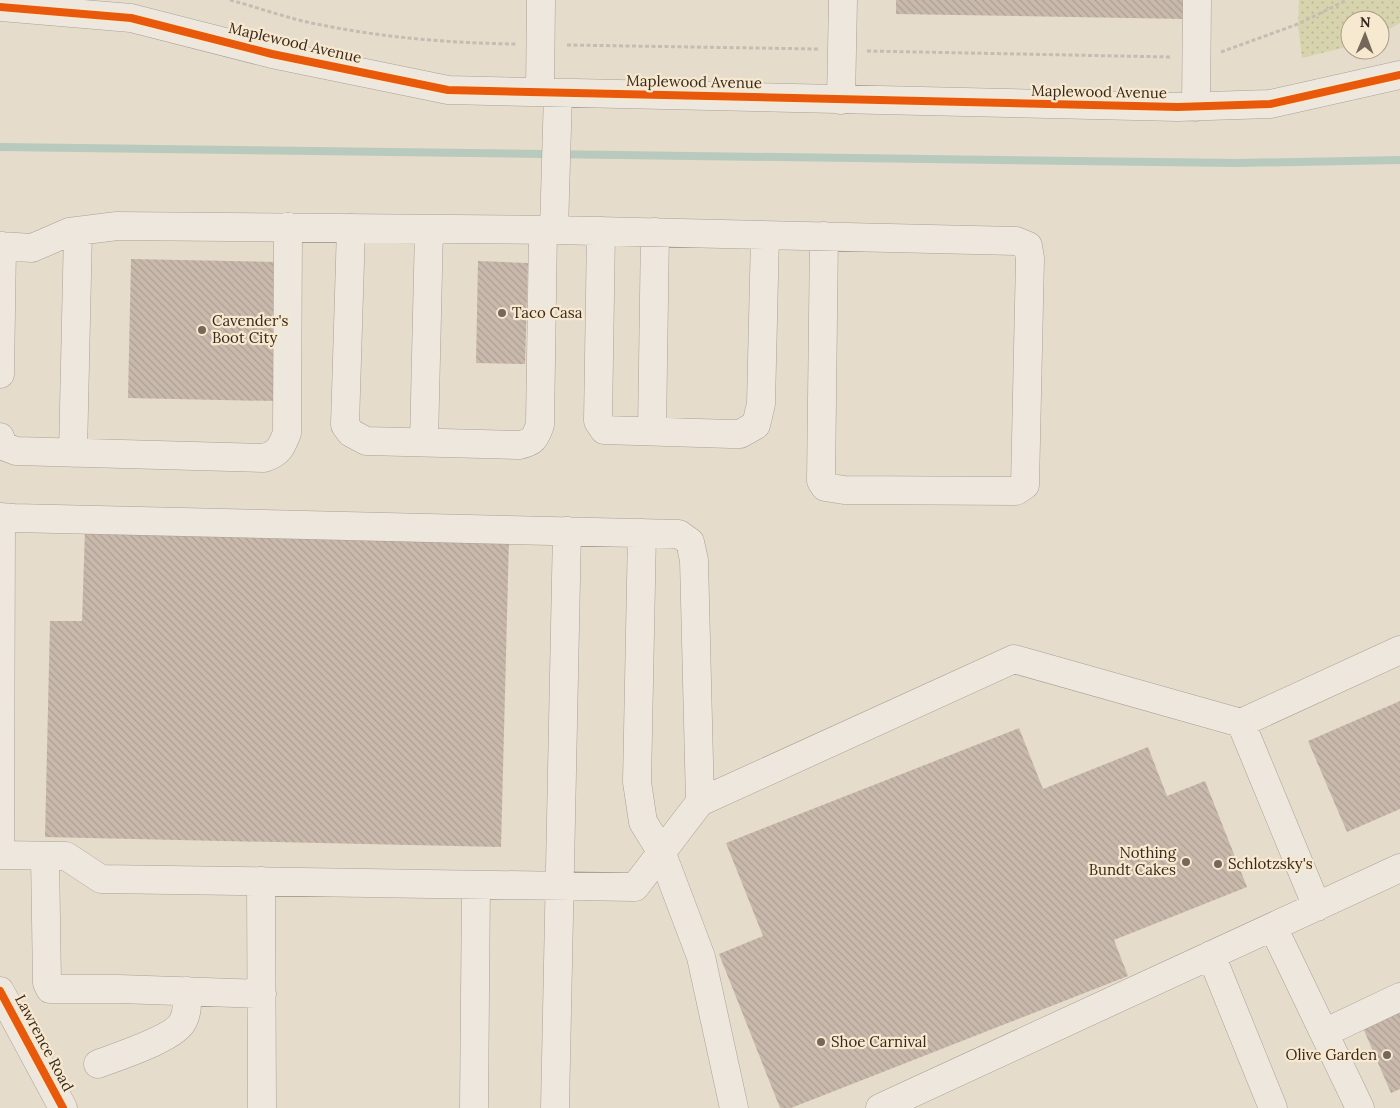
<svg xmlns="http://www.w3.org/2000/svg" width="1400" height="1108" font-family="Lora,serif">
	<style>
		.park { fill: url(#park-dots) }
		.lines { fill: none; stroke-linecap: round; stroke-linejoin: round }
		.stream { stroke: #b7cabd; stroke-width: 8 }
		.building { fill: url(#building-back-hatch) }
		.minor-casing { stroke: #aaa195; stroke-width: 29 }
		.path { stroke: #c5bdb4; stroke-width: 3; stroke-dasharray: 4 2.5; stroke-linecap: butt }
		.minor { stroke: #ede7dd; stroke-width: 28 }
		.cycleway-casing { stroke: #f7e9d0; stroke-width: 11 }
		.cycleway { stroke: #e8590c; stroke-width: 8 }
		.poi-dot { fill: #756759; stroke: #f7e9d0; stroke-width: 2 }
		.labels { text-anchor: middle; stroke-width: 4.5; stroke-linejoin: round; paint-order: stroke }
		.street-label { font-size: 15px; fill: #39281c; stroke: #f7e9d0 }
		.poi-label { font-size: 15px; fill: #39281c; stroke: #f7e9d0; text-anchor: start }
	</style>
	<defs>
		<pattern id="park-dots" width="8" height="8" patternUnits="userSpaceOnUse" patternTransform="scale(1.25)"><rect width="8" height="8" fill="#d7d4ad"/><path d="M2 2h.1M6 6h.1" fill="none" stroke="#b9b694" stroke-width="1.8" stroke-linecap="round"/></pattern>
		<pattern id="building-back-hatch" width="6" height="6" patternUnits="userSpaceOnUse" patternTransform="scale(1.25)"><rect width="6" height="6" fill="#c9b9ac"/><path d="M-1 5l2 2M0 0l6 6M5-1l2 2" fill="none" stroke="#ad9f93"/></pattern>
	</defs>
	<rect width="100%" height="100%" fill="#e5dccb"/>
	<path class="park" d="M1299,0h101v23l-20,11v-14h-30v26l-48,12 -4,-34z"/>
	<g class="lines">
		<path class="stream" d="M0,147l1236,16 164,-3"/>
	</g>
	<path class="building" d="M896,0h289v19l-289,-5z
		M131,259l146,3 -3,139 -146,-3z
		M478,261l50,2 -3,101 -49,-1z
		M85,529l424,10 -8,308 -456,-10 5,-216h32z
		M1400,701v108l-53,23 -39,-91z
		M1019,728l24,61 105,-42 19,49 38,-15 42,106 -133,53 14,36 -337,132h-11l-61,-154 44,-18 -37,-93z
		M1400,1004v85l-9,4 -31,-72z"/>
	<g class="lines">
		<defs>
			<path id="minor" d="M0,7l131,11 141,36 176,36 730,17 92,-3 130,-29
				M540,92l1,-92
				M841,100l2,-100
				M1196,107l1,-107
				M351,228l-6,197 6,8 15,8 153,4c15,-3 16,-7 21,-20l3,-195
				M554,230l4,-137
				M601,231l-3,190 6,9 127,4h9l16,-9 5,-21 4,-168
				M0,246l32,2 37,-16 48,-6 437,4 462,11 12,5 2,12 -5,227 -9,6 -172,-1 -19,-3 -4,-6 3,-245
				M0,374l2,-128
				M652,431l3,-199
				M0,437l3,9 13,5 248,7c15,-5 17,-10 23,-25l1,-206
				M424,442l5,-213
				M73,453l5,-222
				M0,517l14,1 665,16 11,8 4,18 6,242
				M1,517l-1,338 66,1 35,23 534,8 65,-85 314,-143 227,64 159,-73
				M642,533l-5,249 6,40 18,29 40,106 33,151
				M1241,723l76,184
				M45,856l2,127 3,6h69l143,5
				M261,881l1,227
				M1273,927l87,181
				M1211,955l62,153
				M0,991l63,117
				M1324,1033l76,-36
				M98,1064c18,-7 78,-26 85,-43 5,-9 4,-20 4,-30
				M474,1108l2,-223
				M555,1108l12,-577
				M880,1108l520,-240"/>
		</defs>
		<use href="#minor" class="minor-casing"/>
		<path class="path" d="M230,0c26,7 51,16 77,22 69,15 139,21 209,22
			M567,45l251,4
			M867,51l303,6
			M1221,52l77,-28 49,-24"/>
		<use href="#minor" class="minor"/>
		<defs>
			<path id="cycleway" d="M0,7l131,11 141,36 176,36 730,17 92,-3 130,-29
				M0,991l63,117"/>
		</defs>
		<use href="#cycleway" class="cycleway-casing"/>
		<use href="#cycleway" class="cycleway"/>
	</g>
	<g class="poi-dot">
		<circle cx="502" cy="313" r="5"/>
		<circle cx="202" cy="330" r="5"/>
		<circle cx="1186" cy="862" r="5"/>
		<circle cx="1218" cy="864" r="5"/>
		<circle cx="821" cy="1042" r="5"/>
		<circle cx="1387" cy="1055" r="5"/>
	</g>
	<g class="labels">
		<g class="street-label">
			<text transform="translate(295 43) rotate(13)" y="5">Maplewood Avenue</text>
			<text transform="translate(694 82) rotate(1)" y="5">Maplewood Avenue</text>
			<text transform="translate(1099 92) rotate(1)" y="5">Maplewood Avenue</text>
			<text transform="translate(44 1043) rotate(62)" y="5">Lawrence Road</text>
		</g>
		<g class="poi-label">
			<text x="512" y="318">Taco Casa</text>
			<text x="212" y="326">Cavender's<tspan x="212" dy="17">Boot City</tspan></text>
			<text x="1176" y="858" text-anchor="end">Nothing<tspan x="1176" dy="17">Bundt Cakes</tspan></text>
			<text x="1228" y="869">Schlotzsky's</text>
			<text x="831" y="1047">Shoe Carnival</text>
			<text x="1377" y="1060" text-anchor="end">Olive Garden</text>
		</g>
	</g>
	<g transform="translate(1365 35) rotate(1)"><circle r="24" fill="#f7e9d0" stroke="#ab9c88"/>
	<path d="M0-4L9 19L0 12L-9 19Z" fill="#756759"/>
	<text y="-8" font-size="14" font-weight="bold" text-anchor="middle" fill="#39281c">N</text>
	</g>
</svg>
